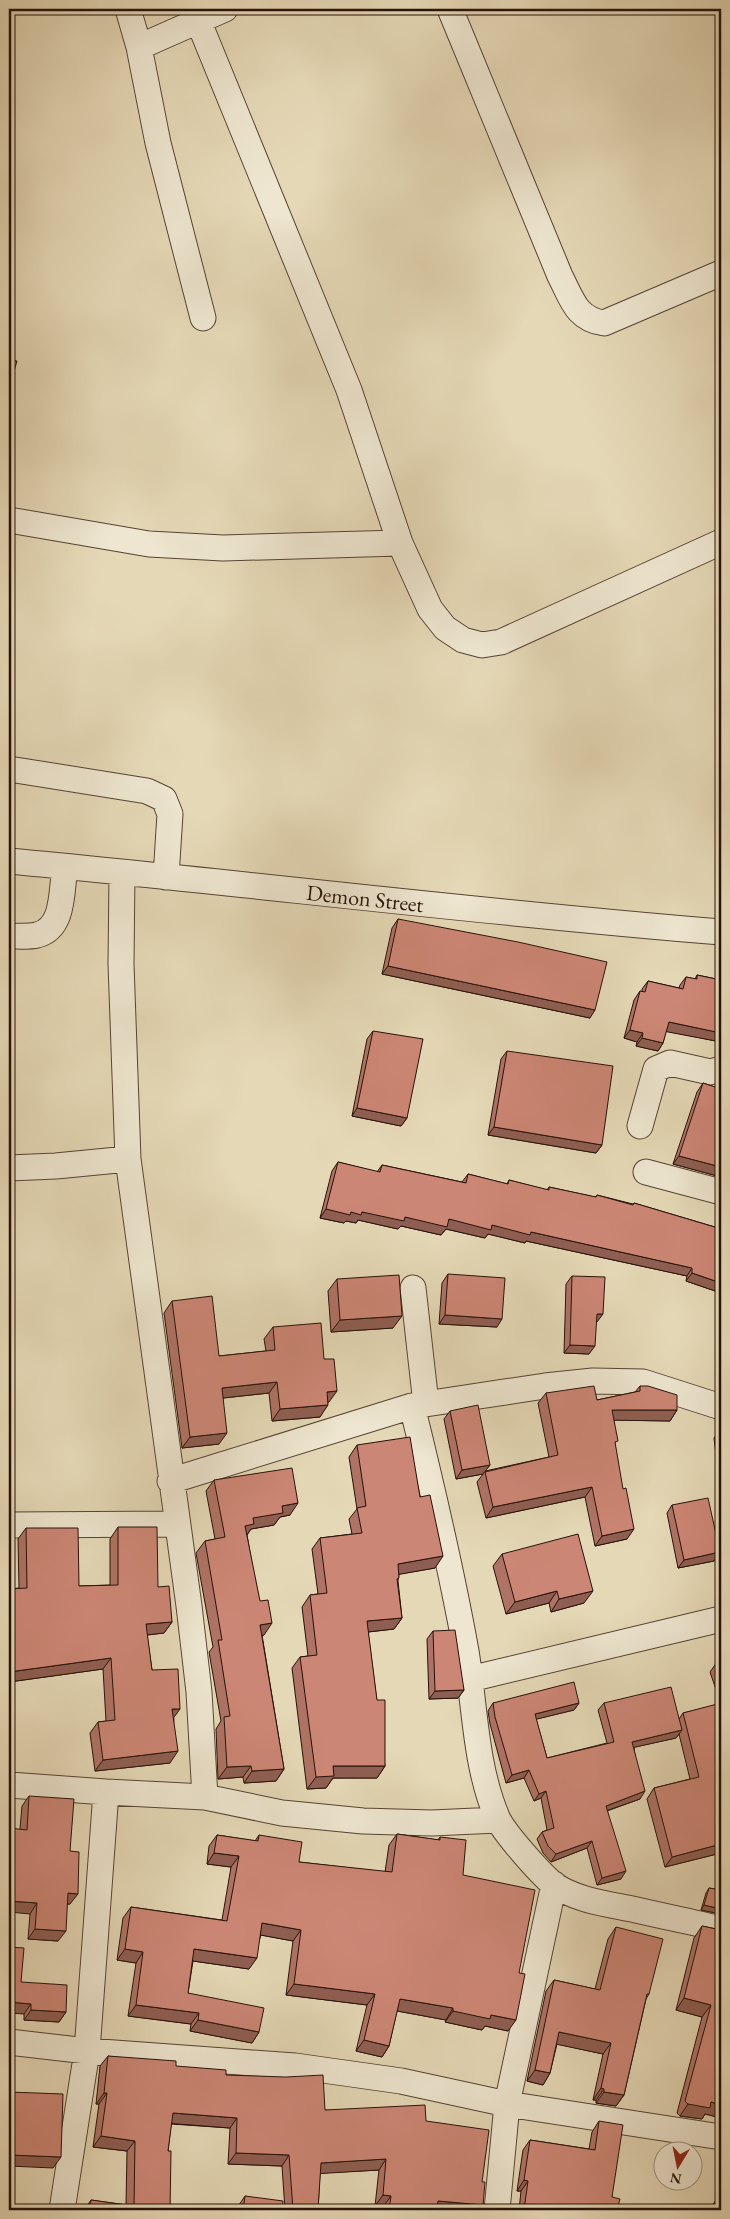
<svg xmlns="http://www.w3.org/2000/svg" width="730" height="2219" font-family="'EB Garamond',serif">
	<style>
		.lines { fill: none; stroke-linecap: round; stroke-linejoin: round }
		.minor-casing { stroke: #564334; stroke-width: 27 }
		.minor { stroke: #eee6d0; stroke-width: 25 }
		.wall { fill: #af7365; stroke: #261109 }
		.shaded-wall { fill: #8f5e52; stroke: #261109 }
		.building { fill: #cc8675; stroke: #261109 }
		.labels { text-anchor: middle; stroke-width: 5; stroke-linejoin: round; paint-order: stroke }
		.street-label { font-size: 22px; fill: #261109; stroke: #eee6d0 }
	</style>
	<rect width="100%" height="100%" fill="#e5d8b6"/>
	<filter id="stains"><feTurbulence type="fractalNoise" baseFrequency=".004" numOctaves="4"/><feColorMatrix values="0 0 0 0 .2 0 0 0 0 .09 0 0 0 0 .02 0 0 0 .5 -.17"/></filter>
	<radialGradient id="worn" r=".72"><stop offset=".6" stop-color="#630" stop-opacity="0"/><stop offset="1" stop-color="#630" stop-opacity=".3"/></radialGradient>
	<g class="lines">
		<defs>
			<path id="minor" d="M128,9l11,38 19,96 45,175
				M450,9l110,267c12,23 16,43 44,47l117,-50
				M198,20l151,370 51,153 30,66 15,19 18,12 19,5 19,-3 220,-100
				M139,47l86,-38
				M9,520l140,24 74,4 177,-5
				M9,769l138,22 17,8 6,15 -4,63
				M9,861c237,22 474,52 712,71
				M122,872l-1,92 7,195 61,447 10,86 6,105
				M9,936c9,0 19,1 28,-1 28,-7 24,-45 28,-68
				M640,1126l16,-57 14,-6 40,9 11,-3
				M9,1168l47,-2 72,-7
				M646,1172l75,20
				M413,1288l13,116
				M412,1406c20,81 39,162 54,245 9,55 9,114 31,166 6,15 44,57 56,67 22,16 54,20 79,25 30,7 60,13 89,20
				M170,1481l242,-75 133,-20 48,-5 50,1 78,25
				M9,1525l168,-1
				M470,1679l251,-60
				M9,1785l97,7 99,5 77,16 81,8 69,2 66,-3
				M9,2042l78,9 208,15 106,15 106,23 214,33
				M62,2210l25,-159 19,-259
				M497,2210l10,-106 47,-220"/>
		</defs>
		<use href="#minor" class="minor-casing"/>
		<use href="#minor" class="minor"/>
	</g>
	<path class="wall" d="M398,919l192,99 -208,-44 10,-46z
		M697,975l24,5v62l-55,-11 -3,12 -5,8 -22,-5 1,-4 -13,-4 10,-38 6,-9 2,1v-3l6,-8 31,7 1,-3 6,-8 9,2z
		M373,1031l34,87 -6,8 -49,-10 15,-77z
		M507,1051l95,94 -6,8 -108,-18 13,-76z
		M703,1083l18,6v88l-48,-13 24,-72z
		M338,1162l39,10 5,-7 80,17 6,-8 39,10 2,-4 38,10 2,-3 46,10 2,-2 36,9 1,-1 81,24 6,-16v82l-35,-12 1,-5 -161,-35 -1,2 -37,-9 -3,4 -39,-9 -5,6 -40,-9 -3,3 -40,-9 -2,3 -10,-2 -2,2 -24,-5 12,-47z
		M448,1274l49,53 -58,-3 3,-41z
		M572,1276l25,46h-1l-7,32 -25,-1 2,-69z
		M337,1279l56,49 -62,4 -3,-41z
		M172,1301l47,55 47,-5 -2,-12 9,-12 56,75h-1l-8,15 -48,4 -3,-28 -46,5 -4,46 -37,4 -18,-135z
		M640,1386l37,24 -7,11 -56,-1 1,25 12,94 -32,7 -10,-49 -99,21 -9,-36 6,-8 -27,5 -12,-60 6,-8 40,54 -5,6 64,-14 -11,-54 8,-10 51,7 38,-8z
		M720,1430h1v50h-2l-5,-42z
		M357,1445l63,52 15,71 -36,6 -1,7 4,37 -8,11 -26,3 17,134 -8,12h-44l-7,10 -19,1 -15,-121 8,-11 8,-1 -6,-49 8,-12 8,-1 -6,-45 8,-11 32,-4 -3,-15 8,-10 -8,-52z
		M214,1480l76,35 -10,2 -6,8 -23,4 -4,6 17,100h-2l22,134 -8,12 -32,2 -1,-6 -25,2 -2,-50 5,-8 -12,-69 4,-5 -17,-94 9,-12 10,-2 -9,-48z
		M672,1505l42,56 -36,7 -11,-55z
		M118,1527l40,60 14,35 -8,11 -17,2 5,35 22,49 -4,44 -75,8 -5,-38 8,-11 8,-1 -3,-52 -94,13v-93l10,-1 -1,-49 8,-11 53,58 31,-1v-46z
		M502,1554l82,49 -33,9 -2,-9 -43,11 -13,-48z
		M433,1631l31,59 -6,8 -29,1 -2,-60z
		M721,1660v193l-56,14 -18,-68 7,-11 36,-9 -11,-45 -3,4 -42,9 6,52 -33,12 14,68 -24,6 -10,-37 -36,14 -8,-9 -6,-14 5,-7 5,-2 -6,-32 -7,3 -10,-23 -18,5 -16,-59 -2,-13 5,-8h86l-5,7 -38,9 11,39 60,-15 -9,-33 6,-7 75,16 4,-6 38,-9 -11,-32 7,-10z
		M29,1796l41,55v53h-3l-9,37 -30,-2 2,-25 -10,-85 2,-23z
		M397,1834l41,6 2,-3 79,136 -11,58 -23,-5 -3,4 -37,-8 1,-2 -49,-9 -8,35 -7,11 -26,-6 11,-46 -81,-10 7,-54 -32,-6 -12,34 -56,-8 -5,32 71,39 -7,11 -62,-12 1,-7 -63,-8 8,-53 -19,-3 6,-42 8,-11 91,13 9,-53 -24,-3 2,-18 8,-11 38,6 4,-6 40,27 86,10 4,-27z
		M709,1888l12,2v24l-20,-4 5,-17z
		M702,1926l19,4v188l-16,-4 -3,5 -22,-3 -3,-3 25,-96 -26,-7 18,-72z
		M616,1927l33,67 -3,5 -22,96 -8,11 -20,-3v-3h-3l10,-46 -46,-10 -7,29 -7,12 -16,-4 19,-90 8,-11 41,9 13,-50z
		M21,1982l45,30 -7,10 -35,-2v-6z
		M108,2056l118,19 99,35 101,11 56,61 1,23 -4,5h-96v-3l-8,-1 4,-36 -59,3 -2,37h-33l-3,-44 -54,-2 2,-36 -59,-4 -3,27 2,59h-86l7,-10 35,5 1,-54 -34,-4 6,-43h-3l4,-38z
		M599,2121l13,76 5,13h-98l2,-19h-4l6,-41 7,-10 59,9 3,-17z
		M721,2192v12l-6,5 -3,-3z
		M245,2196l37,14h-43v-5z"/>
	<path class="shaded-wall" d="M9,377l3,1 -3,5z
		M388,966l207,44 -5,8 -208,-44z
		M669,1022l52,11v9l-58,-11z
		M630,1030l13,3 -6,9 -13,-4z
		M642,1038l21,5 -5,8 -22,-5z
		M357,1108l50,10 -6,8 -49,-10z
		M494,1127l108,18 -6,8 -108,-18z
		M679,1156l42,11v10l-48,-13z
		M326,1209l25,3h11l43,5 44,2 43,6 39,7 161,36 -5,8 -161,-35 -1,2 -37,-9 -3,4 -39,-9 -5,6 -40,-9 -3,3 -40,-9 -2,3 -10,-2 -2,2 -24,-5z
		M692,1273l29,10v10l-35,-12z
		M597,1314h6l-6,8h-6z
		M445,1315l57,4 -5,8 -58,-3z
		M402,1316l-9,12 -62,4 9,-12z
		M570,1345l25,1 -6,8 -25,-1z
		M277,1382l-8,11 -55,6 8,-11z
		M337,1391l-8,11 -10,1 8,-11z
		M328,1405l-8,12 -48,4 8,-12z
		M612,1410h65l-7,11 -66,-1z
		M227,1433l-8,11 -37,4 8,-11z
		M490,1465l-7,9 -27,5 6,-9z
		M592,1487l-7,10 -99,21 7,-11z
		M298,1503l-8,12 -10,2 -6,8 -23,4 -5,7 -1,-10 8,-8 29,-12z
		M634,1529l-7,10 -32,7 7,-10z
		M720,1552l-6,9 -36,7 6,-8z
		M443,1556l-8,12 -45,8 8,-12z
		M557,1591l-8,12 -43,11 9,-12z
		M593,1591l-9,12 -33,9 8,-13z
		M402,1618l-8,11 -35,4 8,-12z
		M172,1622l-8,11 -26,3 8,-12z
		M272,1623l-8,12 -12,2 8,-12z
		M111,1658l-8,11 -94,13v-10z
		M464,1690l-6,8 -29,1 6,-8z
		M579,1703l-5,7 -45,11 6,-7z
		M172,1709h8l-8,11z
		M682,1730l-6,8 -49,11 5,-7z
		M178,1751l-8,12 -75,8 8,-11z
		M251,1766l-8,11 -25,2 9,-12z
		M333,1766h52l-8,12h-44l-7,10 -19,1 9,-12z
		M284,1769l-8,12 -32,2 8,-12z
		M529,1770l-5,8 -18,5 6,-8z
		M546,1791l-5,7 -7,3 5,-7z
		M645,1791l-5,8 -40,14 6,-7z
		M592,1841l-5,7 -36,14 5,-8z
		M721,1844v9l-56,14 7,-10z
		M214,1853l25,3 -8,11 -24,-3z
		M626,1871l-5,8 -24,6 5,-7z
		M68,1893l10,1 -8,10h-9z
		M9,1901l28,2 -7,11 -21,-2z
		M704,1905l17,4v5l-20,-4z
		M262,1923l39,7 -8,11 -38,-7z
		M35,1929l31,2 -8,10 -30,-2z
		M125,1949l18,3 -7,11 -19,-3z
		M194,1949l63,9 -8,11 -63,-9z
		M294,1984l81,10 -8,11 -81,-10z
		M684,1998l27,7 -9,12 -26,-7z
		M400,1999l53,9 -7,12 -54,-10z
		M9,2002l22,2 -7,10 -15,-1z
		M136,2005l63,8 -8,11 -63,-8z
		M31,2010l35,2 -7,10 -35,-2z
		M453,2011l38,4 25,5 -8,11 -23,-5 -3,4 -37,-8z
		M198,2020l61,12 -7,11 -62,-12z
		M559,2032l52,11 -8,11 -52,-11z
		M364,2040l25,6 -7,11 -26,-6z
		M535,2070l15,3 -7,12 -16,-4z
		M601,2088l3,1 -8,11h-3z
		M604,2092l20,3 -8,11 -20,-3z
		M104,2093h3l-8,11h-3z
		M711,2102l10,3v13l-16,-4 -3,5 -22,-3 8,-12z
		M173,2113l64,5 -7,10 -65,-5z
		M101,2136l34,5 -8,10 -34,-4z
		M236,2153l53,2 -7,11 -54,-2z
		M9,2155l52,2 -8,11 -44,-2z
		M386,2159l-7,11 -66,4 8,-11z
		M524,2180l4,1 -7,10h-4z
		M383,2195l8,1 -8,11 -8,-1z
		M438,2201l45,4 -4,5h-48z
		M721,2201v3l-6,5z"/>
	<path class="building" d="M9,360l8,1 -5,17 -3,-1z
		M398,919l120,23 89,20 -12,48 -207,-44z
		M697,975l24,5v53l-52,-11 -6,21 -21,-5 1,-5 -13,-3 10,-39 5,1 3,-11 35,8 3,-12 11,2z
		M373,1031l50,8 -16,79 -50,-10z
		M507,1051l106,15 -11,79 -108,-18z
		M703,1083l18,6v78l-42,-11z
		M338,1162l42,10 2,-7 84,18 2,-9 40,10 1,-4 40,10v-3l47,10 1,-2 36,10 1,-2 84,25 3,-9v64l-29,-10v-5l-161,-36 -1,3 -38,-10 -1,5 -42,-11 -2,8 -42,-10 -1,4 -42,-9 -1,3 -10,-3 -1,3 -24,-6z
		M448,1274l57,4 -3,41 -57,-4z
		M399,1275l3,41 -62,4 -3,-41z
		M572,1276l33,1 -2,37h-6l-2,32 -25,-1z
		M212,1296l7,60 56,-6 -2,-23 48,-4 3,36h10l3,32 -10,1 1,13 -48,4 -3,-27 -55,6 5,45 -37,4 -18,-136z
		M594,1386l3,14 43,-9v-5h8l29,9v15h-65l6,31 -3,1 8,47 3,-1 8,41 -32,7 -10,-49 -99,20 -8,-35 73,-17 -12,-62z
		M478,1405l12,60 -28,5 -12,-59z
		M410,1437l10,60 10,-2 13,61 -45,8 1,14 -2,1 5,39 -35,3 10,79h8v66h-52l1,10 -18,1 -16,-120 17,-2 -7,-60 17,-2 -7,-55 42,-5 -5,-25 9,-2 -9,-61z
		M292,1468l6,35 -16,3 1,7 -30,5 1,6 -9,2 15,75 8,-1 4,23 -12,2 24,144 -32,2 -1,-5 -24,1 -3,-50 6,-1 -12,-76h4l-17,-99 20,-4 -11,-57z
		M708,1498l12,54 -36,8 -12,-55z
		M118,1527h39l1,60 11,-1 3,36 -26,2 6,46 26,-1 2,40h-8l6,42 -75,9 -5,-38 17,-2 -4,-62 -102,14v-83l18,-1 -1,-60h52l1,58 39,-1z
		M578,1534l15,57 -34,8 -2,-8 -42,11 -13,-48z
		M455,1630l9,60 -29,1 -2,-60z
		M721,1660v13l-4,-11z
		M574,1682l5,21 -44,11 12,44 67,-16 -10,-39 67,-16 11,43 -50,12 13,49 -39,15 20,65 -24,7 -10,-37 -36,13 -8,-8 -6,-14 12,-4 -8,-37 -7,3 -10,-24 -17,5 -17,-58 -2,-14z
		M721,1703v141l-49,13 -18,-69 45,-11 -16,-64z
		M29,1796l45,3 -4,52 9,1 -1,42 -10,-1 -2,38 -31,-2 2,-26 -28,-2v-73l18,2z
		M397,1834l43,6v-3l26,3 -3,35 72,15 -16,83 6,1 -9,46 -25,-5 -1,4 -37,-8v-3l-53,-9 -11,47 -25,-6 11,-46 -81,-10 7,-54 -39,-7 -5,35 -63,-9 -6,44 76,15 -5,24 -61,-12 1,-7 -63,-8 7,-53 -18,-3 6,-42 96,14 12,-65 -25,-3 3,-18 41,6 1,-6 43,7 -3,20 93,10z
		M709,1888l12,2v19l-17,-4z
		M702,1926l19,4v175l-10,-3 -1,6 -22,-4 -3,-3 26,-96 -27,-7z
		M616,1927l47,12 -14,55h-2l-23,101 -20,-3v-3l-3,-1 10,-45 -52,-11 -9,41 -15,-3 19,-90 46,10z
		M9,1947l15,1 -3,34 46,3 -1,27 -35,-2v-6l-22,-2z
		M108,2056l68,5v5l50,4v5l60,2 37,-2 2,35 100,-5 1,16 63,9 -7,52h3l-2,23 -45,-4 -1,9h-48l2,-14 -8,-1 3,-36 -65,4 -3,47h-25l-4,-55 -53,-2 1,-35 -64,-5 -5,38h3l-1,59h-80l1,-10 43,6 1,-65 -34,-5 6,-43h-3z
		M9,2092l54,2 -2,63 -52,-2z
		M599,2121l24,4 -11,72 8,2 -3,11h-93l4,-29 -4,-1 6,-40 65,10z
		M721,2192v9l-4,-3z
		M245,2196l38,5 -1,9h-39z"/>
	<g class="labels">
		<g class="street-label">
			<text transform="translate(365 898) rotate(6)" y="8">Demon Street</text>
		</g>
	</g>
	<rect width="730" height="2219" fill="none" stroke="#e5d8b6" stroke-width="30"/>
	<rect x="10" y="10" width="710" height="2199" fill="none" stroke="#261109" stroke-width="2.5"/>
	<rect x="15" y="15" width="700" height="2189" fill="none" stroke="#261109"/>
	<g transform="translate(678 2166) rotate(190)"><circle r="24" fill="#eee6d0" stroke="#9e9180"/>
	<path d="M0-4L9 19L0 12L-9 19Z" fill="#8f2418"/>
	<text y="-8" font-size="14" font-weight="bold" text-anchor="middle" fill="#261109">N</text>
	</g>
	<rect width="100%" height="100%" filter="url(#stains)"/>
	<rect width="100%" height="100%" fill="url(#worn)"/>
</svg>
